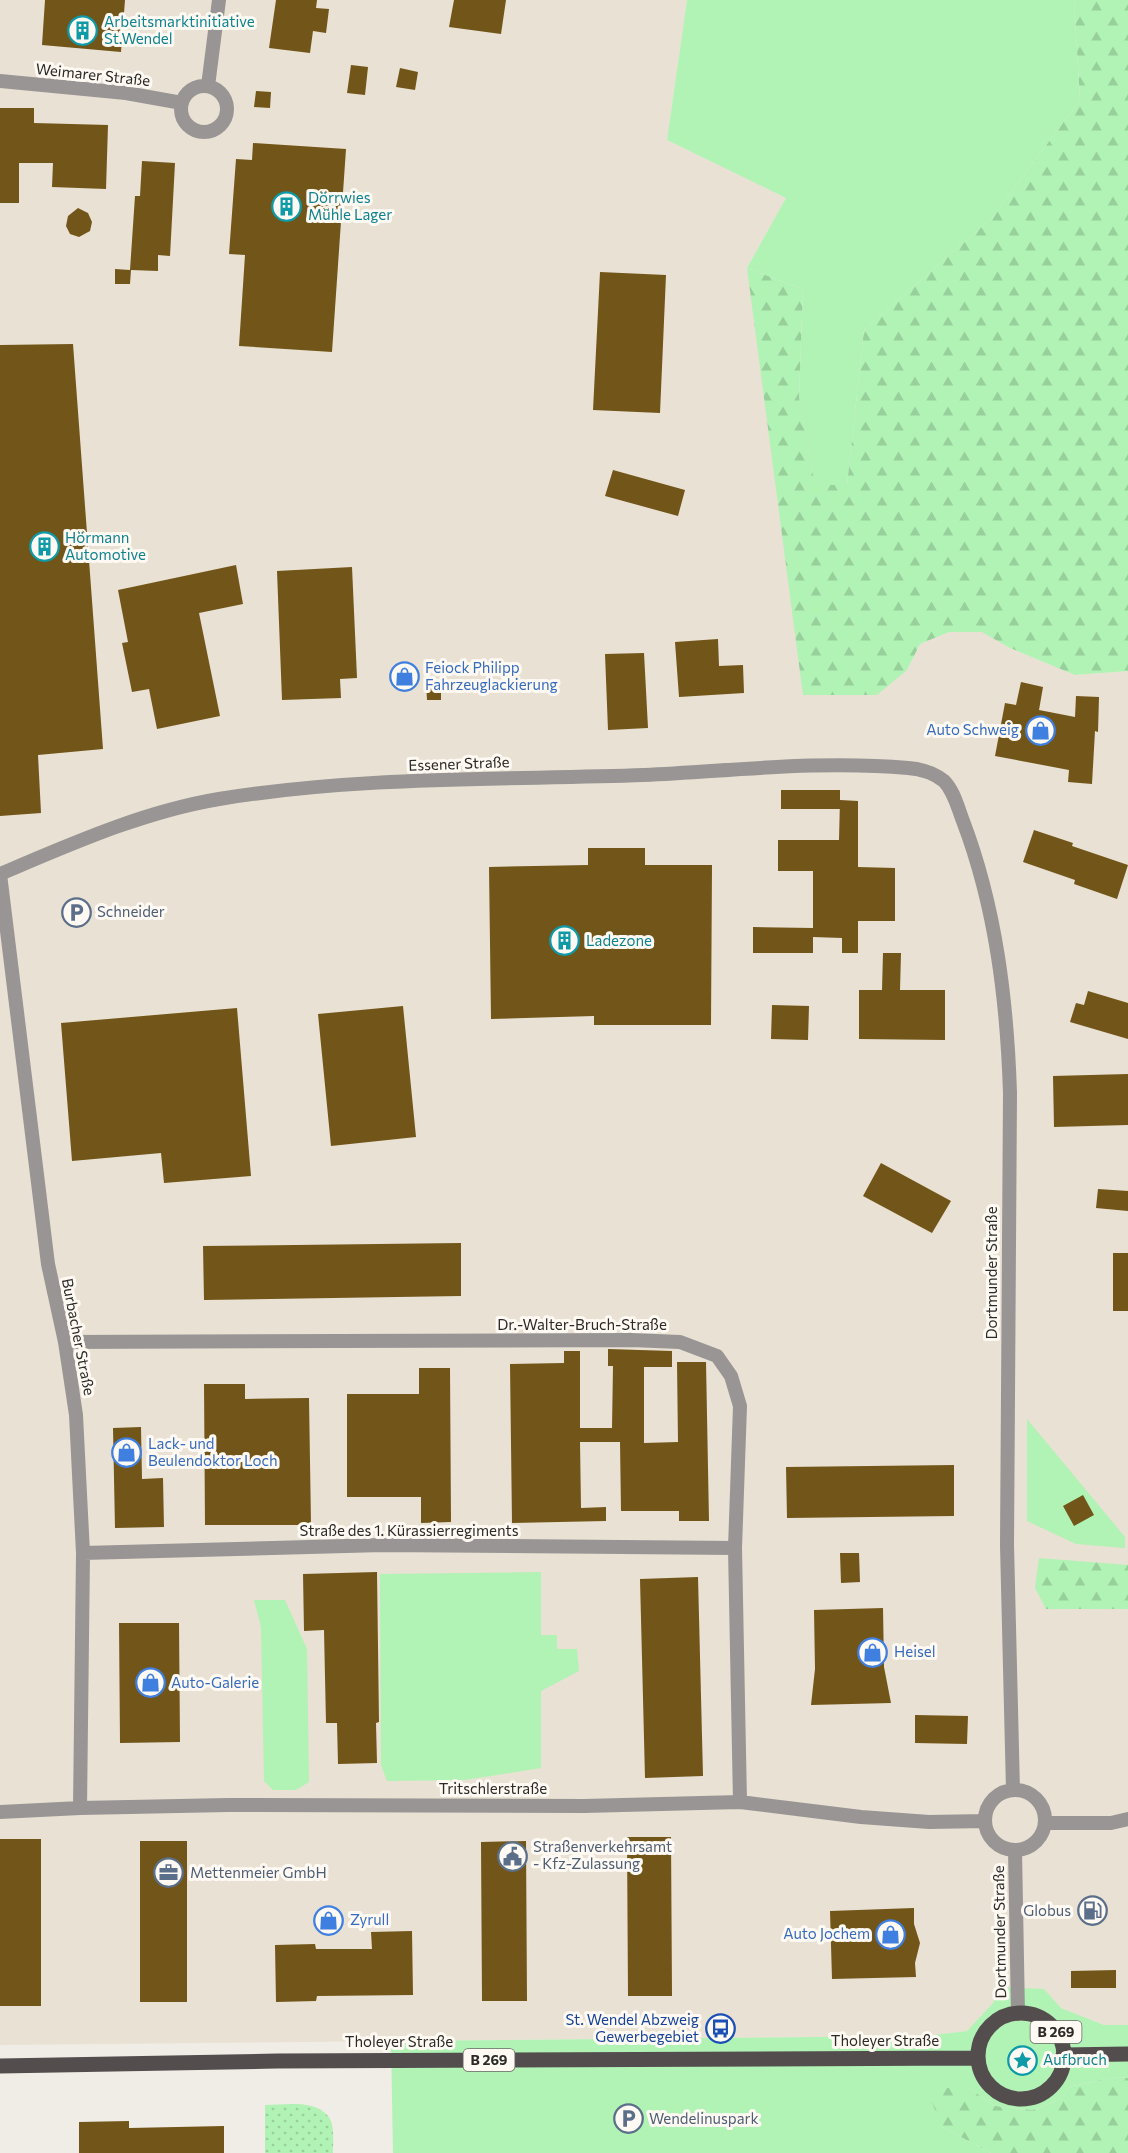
<svg xmlns="http://www.w3.org/2000/svg" width="1128" height="2153" font-family="Commissioner,sans-serif">
	<style>
		.built { fill: #e9e1d3 }
		.green { fill: #b1f2b5 }
		.forest { fill: url(#forest-firs) }
		.park { fill: url(#park-dots) }
		.building { fill: #725518 }
		.lines { fill: none; stroke-linecap: round; stroke-linejoin: round }
		.street { stroke: #989594; stroke-width: 14 }
		.primary { stroke: #544d4d; stroke-width: 15 }
		.labels { text-anchor: middle; stroke-width: 6; stroke-linejoin: round; paint-order: stroke }
		.shield { fill: #fefaf3; stroke: #6a6864; stroke-width: 1.5 }
		.shield-label { font-size: 14px; font-weight: bold; fill: #2b2a27 }
		.culture-label { font-size: 15px; fill: #0d838f; stroke: #fefaf3; text-anchor: start }
		.street-label { font-size: 15px; fill: #2b2a27; stroke: #fefaf3 }
		.shop-label { font-size: 15px; fill: #366cbe; stroke: #fefaf3; text-anchor: start }
		.service-label { font-size: 15px; fill: #4e5e75; stroke: #fefaf3; text-anchor: start }
		.transit-label { font-size: 15px; fill: #164399; stroke: #fefaf3; text-anchor: end }
	</style>
	<defs>
		<pattern id="forest-firs" width="22" height="20" patternUnits="userSpaceOnUse" patternTransform="scale(1.5)"><rect width="22" height="20" fill="#b1f2b5"/><path d="M5 1l3.5 6h-7zM16 11l3.5 6h-7z" fill="#98d09c"/></pattern>
		<pattern id="park-dots" width="8" height="8" patternUnits="userSpaceOnUse" patternTransform="scale(1.5)"><rect width="8" height="8" fill="#b1f2b5"/><path d="M2 2h.1M6 6h.1" fill="none" stroke="#98d09c" stroke-width="1.8" stroke-linecap="round"/></pattern>
	</defs>
	<rect width="100%" height="100%" fill="#f0ede6"/>
	<path class="built" d="M0,0h687l-20,140 119,58 -39,70 160,402 13,-26 29,-12 33,-1 28,17 65,27 53,-4v894h-6l-76,44h82v416h-24l-43,-17 -17,-19 -51,14 -26,28 -43,5 -924,9z"/>
	<path class="green" d="M687,0h387l6,100 -88,118 -128,112 -17,155h-24l-10,-10 -14,-78 4,-108 -56,-21 39,-70 -119,-58z
		M1027,1419l98,118v11l-49,-4 -49,-23z
		M541,1572v63h16v14h20l2,22 -38,20v77l-76,12 -78,1 -6,-16 -1,-191z
		M254,1600h31l22,49 2,133 -13,8h-23l-9,-9 -3,-154z
		M1000,1987l44,2 17,19 43,17h24v53l-12,-1 -44,9 -13,14 -26,10 -38,-4 -29,-20 -24,41 49,26h-598l-2,-112 533,-5 43,-5 26,-28z"/>
	<path class="forest" d="M1074,0h54v671l-53,4 -65,-27 -28,-16h-33l-29,12 -13,26 -30,25h-74l-56,-427 56,21 -4,108 14,78 10,10h24l17,-155 128,-112 88,-118z
		M1039,1558l89,7v44h-82l-11,-21z
		M1116,2077l12,1v75h-137l-49,-26 -15,-37 39,-4 29,20 38,4 26,-10 13,-14z"/>
	<path class="park" d="M265,2105c20,0 49,-6 63,11 7,8 5,27 5,37h-68z"/>
	<path class="building" d="M45,0h80l-4,52 -79,-7z
		M276,0h41l-1,8 13,1 -3,24 -13,-2 -3,22 -41,-5z
		M454,0h52l-5,34 -52,-7z
		M351,65l17,2 -3,28 -18,-2z
		M400,68l18,4 -3,18 -19,-3z
		M256,91l15,1 -1,16 -16,-1z
		M0,108h34v15l74,2 -2,64 -54,-2 1,-24h-34v40h-19z
		M253,143l93,6 -14,203 -93,-6 6,-91 -16,-1 7,-95 16,1z
		M142,161l33,2 -5,93 -12,-1v16l-27,-1 -1,14h-15v-15l15,1 5,-74h5z
		M78,208l10,5 4,9 -2,9 -11,6 -9,-3 -4,-8 2,-10z
		M600,272l66,3 -6,138 -67,-3z
		M73,344l30,405 -65,6 3,58 -41,3v-471z
		M613,470l72,20 -7,26 -73,-20z
		M236,565l7,39 -44,9 21,103 -63,13 -8,-40 -17,3 -10,-49 6,-1 -10,-52z
		M352,567l5,111 -17,1 1,19 -59,2 -5,-129z
		M718,639l1,27 24,-1 1,28 -65,4 -4,-55z
		M644,653l4,75 -40,2 -3,-76z
		M426,682h15v18h-14z
		M1021,682l22,5 -4,23 36,7 1,-21 23,1 -1,35 -3,-1 -3,53 -24,-2 1,-12 -74,-14 10,-53 11,2z
		M781,790h59v19h-59z
		M840,800l18,1v66l37,1v53h-37v32h-16v-15l-29,-1v-66h-35v-31h61z
		M1034,830l39,13 -1,3 56,19 -11,34 -43,-15 1,-4 -52,-18z
		M588,848h57v17h67l-1,160h-117v-9l-103,3 -2,-152 99,-2z
		M753,927l60,1v25h-60z
		M883,953h18l-1,37h45v50l-86,-1v-49h23z
		M1088,991l40,12v36l-58,-17 6,-19 8,2z
		M772,1005l37,1 -1,34 -37,-1z
		M403,1006l13,131 -85,9 -13,-132z
		M237,1008l14,168 -87,7 -3,-30 -89,8 -11,-138z
		M1128,1074v51l-74,2 -1,-51z
		M881,1163l70,38 -19,32 -69,-37z
		M1098,1189l30,2v20l-32,-3z
		M461,1243v53l-257,4 -1,-54z
		M1113,1253h15v58h-15z
		M608,1349l64,2v16h-28v76l34,-1 -1,-80h29l3,159h-30v-10h-58l-1,-69h-40l1,66 25,-1v14l-94,2 -2,-159 54,-1v-12h16v77h32l1,-62h-5z
		M419,1368h31l1,154 -30,1v-26h-74v-103h72z
		M204,1384h41v15l64,-1 2,127h-106z
		M141,1427l1,52 21,-1 1,49 -49,1 -2,-100z
		M954,1465v51l-167,2 -1,-51z
		M1083,1495l11,20 -20,11 -11,-20z
		M840,1553h19l1,29 -19,1z
		M377,1572l2,150 -3,1 1,40 -39,1 -1,-41h-11l-2,-93 -20,1 -1,-57z
		M698,1577l5,199 -58,2 -5,-199z
		M883,1608l1,59 7,36 -80,2 4,-36 -1,-59z
		M119,1623h60l1,119 -60,1z
		M915,1715l53,1 -1,28 -52,-1z
		M627,1837h44l1,159h-44z
		M0,1839h41v167h-41z
		M140,1841h47v161h-47z
		M526,1841l1,160h-45l-1,-159z
		M914,1908v16l6,19 -5,20 1,14 -84,2 -2,-68z
		M412,1931l1,64 -96,1 -1,5 -40,1 -1,-57 40,-1 1,5h56l-1,-17z
		M1116,1970v18h-45v-17z
		M129,2121v7l95,-2v27h-145v-31z"/>
	<g class="lines">
		<path class="street" d="M0,81l126,12 56,10
			M208,86l11,-86
			M181 109a23 23 0 1 1 46 0a23 23 0 1 1-46 0Z
			M0,874c71,-30 142,-62 219,-75 140,-23 284,-19 425,-24 88,-4 176,-15 264,-7 13,1 26,5 36,13 10,10 14,27 19,40 33,87 44,180 47,272l-3,452 6,245
			M0,874l48,390 17,78 11,73 7,138 -3,255
			M65,1342l566,-2 49,2 37,14 14,20 9,30 -5,142 5,254
			M83,1553l300,-8 352,3
			M985 1820a30 30 0 1 1 60 0a30 30 0 1 1-60 0Z
			M0,1812l80,-4 148,-3 356,1 156,-4 121,15 68,5 56,-1
			M1046,1823h65l17,-4
			M1015,1850l3,164"/>
		<path class="primary" d="M978 2056a43 43 0 1 1 86 0a43 43 0 1 1-86 0Z
			M1063,2055l65,-1
			M0,2066l277,-5 701,-3"/>
	</g>
	<defs>
		<symbol id="building-ring" viewBox="-11 -11 22 22"><circle r="9.5" fill="#fefaf3" stroke="#0f9aa8" stroke-width="1.5"/><path d="M-4-6H4V6H1V3H-1V6H-4ZM-2.5-4.3h1.7v1.8h-1.7ZM.8-4.3h1.7v1.8H.8ZM-2.5-1h1.7V.8h-1.7ZM.8-1h1.7V.8H.8Z" fill="#0f9aa8"/></symbol>
		<symbol id="shop-ring" viewBox="-11 -11 22 22"><circle r="9.5" fill="#fefaf3" stroke="#3f7fe0" stroke-width="1.5"/><path d="M-5-2.5h2.3a2.7 3.5 0 0 1 5.4 0H5L5.5 6h-11ZM-1.5-2.5h3a1.5 2.3 0 0 0-3 0Z" fill="#3f7fe0"/></symbol>
		<symbol id="parking-ring" viewBox="-11 -11 22 22"><circle r="9.5" fill="#fefaf3" stroke="#5c6f8a" stroke-width="1.5"/><path d="M-3.5-5.5H1a3.5 3.5 0 0 1 0 7H-1V5.5H-3.5ZM-1-3.4V-.6H.8a1.4 1.4 0 0 0 0-2.8Z" fill="#5c6f8a"/></symbol>
		<symbol id="civic-ring" viewBox="-11 -11 22 22"><circle r="9.5" fill="#fefaf3" stroke="#5c6f8a" stroke-width="1.5"/><path d="M-.6-6.5H3V-4.5H.6V-3L4-1V1h2V6H-6V1h2V-1L-.6-3ZM-1.2 2.5V6h2.4V2.5Z" fill="#5c6f8a"/></symbol>
		<symbol id="office-ring" viewBox="-11 -11 22 22"><circle r="9.5" fill="#fefaf3" stroke="#5c6f8a" stroke-width="1.5"/><path d="M-6-3h4V-5.5h4V-3h4V5H-6ZM-1-4.5V-3h2v-1.5ZM-6 0V1H6V0Z" fill="#5c6f8a"/></symbol>
		<symbol id="fuel-ring" viewBox="-11 -11 22 22"><circle r="9.5" fill="#fefaf3" stroke="#5c6f8a" stroke-width="1.5"/><path d="M-5.5-6h7V0h2V4h1.3V-2.5L3-4.5l.8-.8L6-3V5H2.5V1h-1V6h-7ZM-4.2-4.7v3.2H.2V-4.7Z" fill="#5c6f8a"/></symbol>
		<symbol id="bus-ring" viewBox="-11 -11 22 22"><circle r="9.5" fill="#fefaf3" stroke="#1a4fb4" stroke-width="1.5"/><path d="M-5-6H5V4H4V6H2V4H-2V6H-4V4H-5ZM-3.5-4V0h7V-4ZM-3.5 1.2v1.5H-2V1.2ZM2 1.2v1.5H3.5V1.2Z" fill="#1a4fb4"/></symbol>
		<symbol id="sight-ring" viewBox="-11 -11 22 22"><circle r="9.5" fill="#fefaf3" stroke="#0f9aa8" stroke-width="1.5"/><path d="M0-6L1.8-2.2L6-1.7L2.9 1.2L3.7 5.4L0 3.3L-3.7 5.4L-2.9 1.2L-6-1.7L-1.8-2.2Z" fill="#0f9aa8"/></symbol>
	</defs>
	<g fill-rule="evenodd">
		<use href="#building-ring" x="66" y="14" width="33" height="33"/>
		<use href="#building-ring" x="270" y="190" width="33" height="33"/>
		<use href="#building-ring" x="28" y="530" width="33" height="33"/>
		<use href="#shop-ring" x="388" y="660" width="33" height="33"/>
		<use href="#shop-ring" x="1024" y="714" width="33" height="33"/>
		<use href="#parking-ring" x="60" y="896" width="33" height="33"/>
		<use href="#building-ring" x="548" y="924" width="33" height="33"/>
		<use href="#shop-ring" x="110" y="1436" width="33" height="33"/>
		<use href="#shop-ring" x="856" y="1636" width="33" height="33"/>
		<use href="#shop-ring" x="134" y="1666" width="33" height="33"/>
		<use href="#civic-ring" x="496" y="1840" width="33" height="33"/>
		<use href="#office-ring" x="152" y="1856" width="33" height="33"/>
		<use href="#fuel-ring" x="1076" y="1894" width="33" height="33"/>
		<use href="#shop-ring" x="312" y="1904" width="33" height="33"/>
		<use href="#shop-ring" x="874" y="1918" width="33" height="33"/>
		<use href="#bus-ring" x="704" y="2012" width="33" height="33"/>
		<use href="#sight-ring" x="1006" y="2044" width="33" height="33"/>
		<use href="#parking-ring" x="612" y="2102" width="33" height="33"/>
	</g>
	<g class="labels">
		<g class="shield">
			<rect x="1030.5" y="2021" width="51" height="22" rx="4.5"/>
			<rect x="463.5" y="2049" width="51" height="22" rx="4.5"/>
		</g>
		<g class="shield-label">
			<text x="1056" y="2037">B 269</text>
			<text x="489" y="2065">B 269</text>
		</g>
		<g class="culture-label">
			<text x="104" y="27">Arbeitsmarktinitiative<tspan x="104" dy="17">St.Wendel</tspan></text>
			<text x="308" y="203">Dörrwies<tspan x="308" dy="17">Mühle Lager</tspan></text>
			<text x="65" y="543">Hörmann<tspan x="65" dy="17">Automotive</tspan></text>
			<text x="586" y="946">Ladezone</text>
			<text x="1043" y="2065">Aufbruch</text>
		</g>
		<g class="street-label">
			<text transform="translate(93 75) rotate(6)" y="5">Weimarer Straße</text>
			<text transform="translate(459 764) rotate(-2)" y="5">Essener Straße</text>
			<text transform="translate(992 1273) rotate(-90)" y="5">Dortmunder Straße</text>
			<text x="582" y="1330">Dr.-Walter-Bruch-Straße</text>
			<text transform="translate(78 1337) rotate(79)" y="5">Burbacher Straße</text>
			<text x="409" y="1536">Straße des 1. Kürassierregiments</text>
			<text x="493" y="1794">Tritschlerstraße</text>
			<text transform="translate(1000 1932) rotate(-91)" y="5">Dortmunder Straße</text>
			<text x="885" y="2046">Tholeyer Straße</text>
			<text x="399" y="2047">Tholeyer Straße</text>
		</g>
		<g class="shop-label">
			<text x="425" y="673">Feiock Philipp<tspan x="425" dy="17">Fahrzeuglackierung</tspan></text>
			<text x="1019" y="735" text-anchor="end">Auto Schweig</text>
			<text x="148" y="1449">Lack- und<tspan x="148" dy="17">Beulendoktor Loch</tspan></text>
			<text x="894" y="1657">Heisel</text>
			<text x="171" y="1688">Auto-Galerie</text>
			<text x="350" y="1925">Zyrull</text>
			<text x="870" y="1939" text-anchor="end">Auto Jochem</text>
		</g>
		<g class="service-label">
			<text x="97" y="917">Schneider</text>
			<text x="533" y="1852">Straßenverkehrsamt<tspan x="533" dy="17">- Kfz-Zulassung</tspan></text>
			<text x="190" y="1878">Mettenmeier GmbH</text>
			<text x="1071" y="1916" text-anchor="end">Globus</text>
			<text x="649" y="2124">Wendelinuspark</text>
		</g>
		<g class="transit-label">
			<text x="699" y="2025">St. Wendel Abzweig<tspan x="699" dy="17">Gewerbegebiet</tspan></text>
		</g>
	</g>
</svg>
